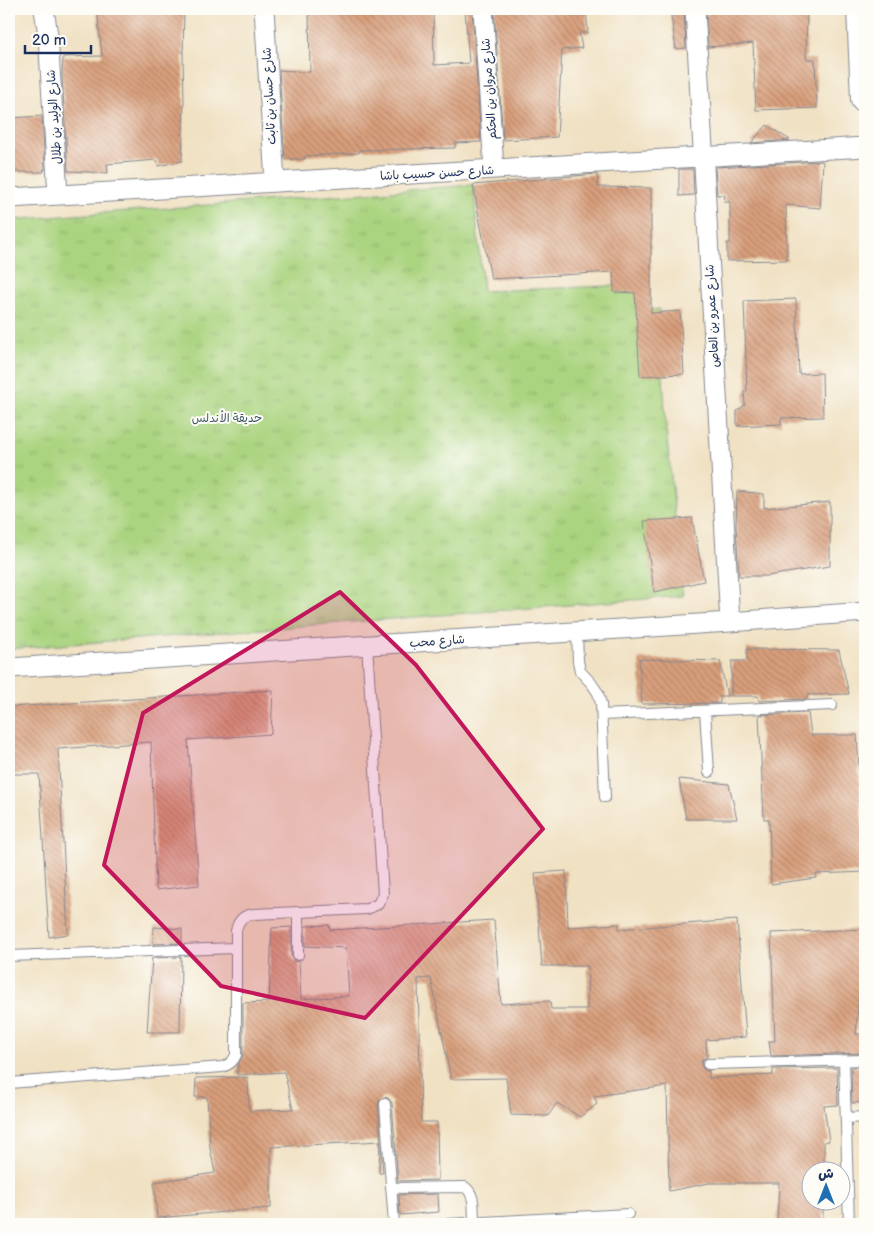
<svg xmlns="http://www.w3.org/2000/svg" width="874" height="1233" font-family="'Balsamiq Sans','Playpen Sans Arabic',sans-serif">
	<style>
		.grass { fill: url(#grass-tufts); stroke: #63826f }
		.building { fill: url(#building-back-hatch) }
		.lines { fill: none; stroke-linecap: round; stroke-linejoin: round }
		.lane-casing { stroke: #868890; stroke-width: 12 }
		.street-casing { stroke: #868890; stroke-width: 21 }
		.secondary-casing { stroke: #868890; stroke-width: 30 }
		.lane { stroke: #fff; stroke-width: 10 }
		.street { stroke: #fff; stroke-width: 19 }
		.secondary { stroke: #fff; stroke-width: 28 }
		.marked { fill: #c2185b; fill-opacity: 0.2; stroke: #c2185b; stroke-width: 4; stroke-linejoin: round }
		.labels { text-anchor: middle; stroke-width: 4; stroke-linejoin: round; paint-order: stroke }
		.street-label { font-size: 12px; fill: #1b2f5e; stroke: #fdfcf7 }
		.park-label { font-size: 12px; fill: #3f5866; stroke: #fdfcf7 }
	</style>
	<defs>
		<pattern id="grass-tufts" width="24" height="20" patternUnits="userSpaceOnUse" patternTransform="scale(1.25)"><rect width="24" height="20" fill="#abd480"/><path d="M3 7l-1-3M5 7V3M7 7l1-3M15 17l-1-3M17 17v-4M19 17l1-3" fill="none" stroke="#93b671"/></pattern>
		<pattern id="building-back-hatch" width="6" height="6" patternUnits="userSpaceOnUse" patternTransform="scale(1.25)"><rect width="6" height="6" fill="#d99f7b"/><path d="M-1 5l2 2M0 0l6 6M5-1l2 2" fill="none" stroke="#af8268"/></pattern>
	</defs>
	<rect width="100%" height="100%" fill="#fdfcf7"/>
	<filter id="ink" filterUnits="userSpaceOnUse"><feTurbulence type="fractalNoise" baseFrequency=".02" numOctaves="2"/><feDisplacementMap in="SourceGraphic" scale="10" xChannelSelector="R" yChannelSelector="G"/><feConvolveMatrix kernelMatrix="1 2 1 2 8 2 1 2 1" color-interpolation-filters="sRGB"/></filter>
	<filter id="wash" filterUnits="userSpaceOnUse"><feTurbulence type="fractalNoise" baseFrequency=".0096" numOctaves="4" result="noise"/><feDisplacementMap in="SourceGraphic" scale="20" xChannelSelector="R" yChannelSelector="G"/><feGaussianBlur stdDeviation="1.12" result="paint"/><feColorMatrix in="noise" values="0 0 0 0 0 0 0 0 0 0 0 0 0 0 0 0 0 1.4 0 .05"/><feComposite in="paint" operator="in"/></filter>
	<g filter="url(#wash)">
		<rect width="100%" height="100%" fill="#f0e1c3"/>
		<path class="grass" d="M473,185l10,106 152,-6 3,26 21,-2 7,118 17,169 -674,53v-429z"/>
		<g id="blocks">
			<path class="building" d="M97,9h87l-1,49 1,42 -2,61 -24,5 -1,-6 -50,4 1,9 -40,-2 -6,-96 1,-18 39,-1z
				M309,9h124l1,56 35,-2 -4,-54h7l9,133 -26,1v5l-96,2v3l-54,3v3h-20l-6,-89 31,2z
				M494,9h92l2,24h-9l3,15 -20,2 -5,87 -54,3z
				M670,9h14l2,39 -10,1z
				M706,9h101l-1,50h9l2,49 -61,2 -3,-67 -45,4z
				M42,116l3,54 -2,-1 1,3h-35v-54z
				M767,125l23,15 -39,3z
				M822,161l1,1 -3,46 -34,-3 1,55 -60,1v-18h3v-41h-6l1,-7h-8l-2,-28z
				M679,169h14l1,26 -15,1z
				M597,174l1,13 53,1v125l29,-2 4,63 -44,2 -5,-83 -21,-1 -1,-20 -122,7 -18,-94z
				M796,299l3,75 23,-1 1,44 -42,1v6l-44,2v-15l8,-6 -1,-13 3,-1 -3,-90z
				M737,491l27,3v14l66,-6v64l-63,10h-28l-3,-49z
				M692,518l12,63 -50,11 -10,-71z
				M747,649l92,1 10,44 -42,1v4l-48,2 -1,-5h-27l1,-35h15z
				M639,659l81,2 7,35h-7v7l-78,1z
				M273,690l-2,44 -83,6 11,145 -43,5 -5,-148 -93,7 10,185 -19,3 -10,-163h-30v-67z
				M808,713l3,22h46l8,137 -49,2v4l-45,6 -2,-65h-5l-5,-104z
				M679,779l50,5 8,35h-51z
				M566,871l2,56 51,-3v5l118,-9 9,117 -40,3 1,17 -5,3 -1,5 3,5 5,1v7l64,-3v-6l64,-1 1,37 -14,1 5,35 -5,1v28h-12v30h11v24h-46l2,-41h-70l-40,8 -2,-105 -73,10 3,8 -17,13 -23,-14 -9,13 -37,-1 -5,-37 -55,1 -20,-101 -13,1 3,143h16l1,58 -40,1 -6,-78 -4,-5 -4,-1 -5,4 -1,4 5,68h-4l1,-32 -109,6v61l-114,10 -3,-36 61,-9 -5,-25 -3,-51h-12l1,-19 52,-1 1,34 44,-2 -9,-37 -47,3 1,-10 5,-10v-52l26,-1 3,-74 19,-1v28l3,6 5,1 2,37 48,-3 -3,-48 -41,-2v-20l24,-1 1,5 164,-10 7,84 49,-3 1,8h36l1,-43h-46l-7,-93z
				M154,927l28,2v14l-29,1z
				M865,929v53l-5,1 -4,51h9v19l-94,3 -2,-15h6l-4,-108z
				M181,957l-1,75h-33l5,-74z
				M851,1067h14v35l-13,1z
				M438,1194l1,18 -39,3 -1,-20z"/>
		</g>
	</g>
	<g filter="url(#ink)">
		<use href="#blocks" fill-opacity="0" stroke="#868890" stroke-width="1"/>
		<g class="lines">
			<defs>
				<path id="lane" d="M577,632l1,29 2,10 12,13 6,9 3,11 4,93
					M705,711l4,61
					M602,715l230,-10
					M298,912v43
					M9,956l227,-8
					M844,1060l5,164
					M708,1064l157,-4
					M9,1083l213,-16c8,-3 11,-5 14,-12v-124c2,-11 7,-16 18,-17l113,-5 11,-5 5,-10 -16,-249
					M385,1104l9,120
					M846,1118l19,-1
					M391,1188l74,-1c11,8 8,23 9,36
					M448,1224l180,-10"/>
				<path id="street" d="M44,9l4,26 10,160
					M264,9l11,173
					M483,9l11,160
					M695,9l35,613
					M9,198l856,-51
					M9,668l721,-46 135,-10"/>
				<path id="secondary" d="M861,9l4,90"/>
			</defs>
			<use href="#lane" class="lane-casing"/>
			<use href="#street" class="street-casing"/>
			<use href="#secondary" class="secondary-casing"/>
			<use href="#lane" class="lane"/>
			<use href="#street" class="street"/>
			<use href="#secondary" class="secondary"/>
		</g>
	</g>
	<path class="marked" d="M340,592l76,73 127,164 -178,189 -144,-32 -117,-121 39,-152z"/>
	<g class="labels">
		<g class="street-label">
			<text transform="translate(489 89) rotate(-94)" y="4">شارع مروان بن الحكم</text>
			<text transform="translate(269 96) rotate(-93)" y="4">شارع حسان بن ثابت</text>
			<text transform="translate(54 117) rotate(-94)" y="4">شارع الوليد بن طلال</text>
			<text transform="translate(437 173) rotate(-3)" y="4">شارع حسن حسيب باشا</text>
			<text transform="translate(712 316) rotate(-93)" y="4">شارع عمرو بن العاص</text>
			<text transform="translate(437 641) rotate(-4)" y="4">شارع محب</text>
		</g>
		<g class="park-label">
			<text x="227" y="422">حديقة الأندلس</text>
		</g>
	</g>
	<rect width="874" height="1233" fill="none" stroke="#fdfcf7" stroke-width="30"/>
	<g transform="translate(826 1186)"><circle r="24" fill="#fdfcf7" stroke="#a3aaba"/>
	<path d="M0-4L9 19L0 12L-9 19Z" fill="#1f6fb2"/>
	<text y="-8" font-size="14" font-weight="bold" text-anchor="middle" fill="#1b2f5e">ش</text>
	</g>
	<path d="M25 45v8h66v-8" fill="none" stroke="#1b2f5e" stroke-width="2.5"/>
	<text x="32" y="45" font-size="15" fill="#1b2f5e" stroke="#fdfcf7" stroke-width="4" paint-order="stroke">20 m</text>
</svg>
